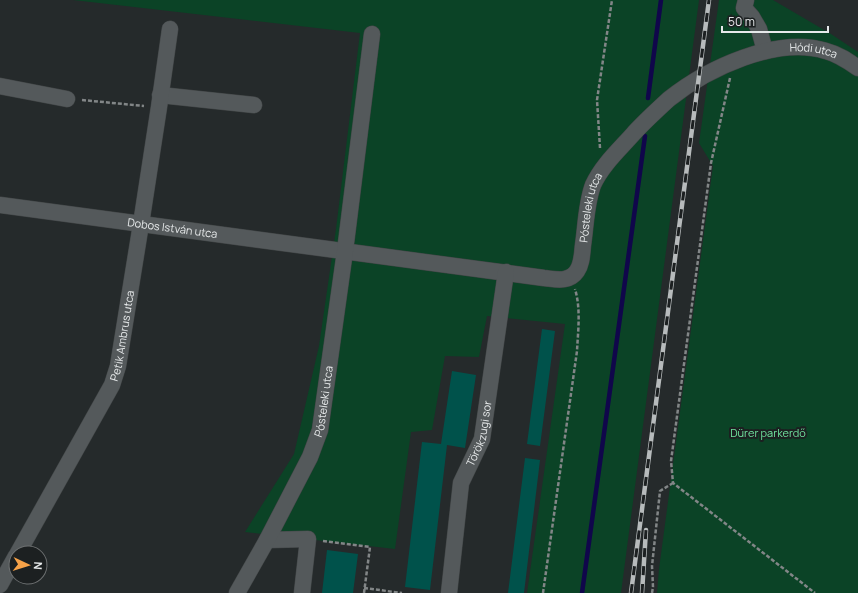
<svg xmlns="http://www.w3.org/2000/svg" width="858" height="593" font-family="Manrope,sans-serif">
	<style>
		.green { fill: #0b4326 }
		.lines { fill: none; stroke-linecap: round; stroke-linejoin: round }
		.stream { stroke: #10064b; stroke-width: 4.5 }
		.building { fill: #00524b }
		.minor-casing { stroke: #424647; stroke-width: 17 }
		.path { stroke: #828687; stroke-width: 2.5; stroke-dasharray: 4 2; stroke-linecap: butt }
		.minor { stroke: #54595b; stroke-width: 16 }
		.rail-casing { stroke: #b7bbbc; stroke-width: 4.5 }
		.rail { stroke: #1c2021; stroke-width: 3; stroke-dasharray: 9; stroke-linecap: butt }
		.labels { text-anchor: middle; stroke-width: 4; stroke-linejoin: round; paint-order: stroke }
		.street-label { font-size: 11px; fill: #e6e9ea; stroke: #1c2021 }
		.park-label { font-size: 11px; fill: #70e59f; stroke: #1c2021 }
	</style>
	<rect width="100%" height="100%" fill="#252a2b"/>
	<path class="green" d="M73,0h626l-78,593h-94l38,-269 -78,-8 -8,41 -34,-1 -13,74 -21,2 -16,117 -150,-17 49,-78 25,-108 17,-117 24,-196z
		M719,0h54l58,34 27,18v541h-201l2,-24 54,-403 -14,-23z"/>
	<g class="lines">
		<path class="stream" d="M648,98l13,-98
			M582,593l63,-457"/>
	</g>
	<path class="building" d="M542,329l13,2 -15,115 -13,-2z
		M452,371l24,4 -11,73 -18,-3 -17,145 -25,-3 17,-145 19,2z
		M525,458l15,2 -16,133h-16z
		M327,550l31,4 -5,39h-31z"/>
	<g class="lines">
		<defs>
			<g id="minor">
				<path d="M746,0l-2,8 8,9 7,12 6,22"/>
				<path d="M0,86l67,13"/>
				<path d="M160,95l94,10"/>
				<path id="s1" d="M0,205l544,73c11,1 25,5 33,-7 5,-7 5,-17 6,-26 3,-20 3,-41 10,-60 9,-20 27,-36 41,-52 11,-12 23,-23 35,-34 39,-31 107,-63 157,-48 12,3 22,10 32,17"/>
				<path d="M267,540l41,-1 -6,54"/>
				<path id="s2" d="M18,553l94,-168 6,-19 23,-142 18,-117 11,-78"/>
				<path d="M0,585l16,-29"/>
				<path id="s3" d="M237,593l30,-53 43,-83 10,-27 25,-179 27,-217"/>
				<path id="s4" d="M449,593l12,-110 21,-44 24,-167"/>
			</g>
		</defs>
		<use href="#minor" class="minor-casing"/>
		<path class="path" d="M730,78l-19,85 -40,298 2,22 142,110
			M82,100l62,6
			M600,148l-3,-48 15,-100
			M323,541l47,6 -6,46
			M364,588l38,5
			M543,593l34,-242c1,-20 4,-42 -2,-62
			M652,593l1,-6 -1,-21 8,-75 13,-8"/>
		<use href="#minor" class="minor"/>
		<defs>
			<path id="rail" d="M631,593l78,-593
				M642,593l4,-63"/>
		</defs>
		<use href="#rail" class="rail-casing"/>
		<use href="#rail" class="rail"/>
	</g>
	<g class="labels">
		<g class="street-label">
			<text dy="4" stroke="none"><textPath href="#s1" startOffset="945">Hódi utca</textPath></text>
			<text dy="4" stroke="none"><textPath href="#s1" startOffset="650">Pósteleki utca</textPath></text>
			<text dy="4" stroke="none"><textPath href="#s1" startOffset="174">Dobos István utca</textPath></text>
			<text dy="4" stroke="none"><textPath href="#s2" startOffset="243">Petik Ambrus utca</textPath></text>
			<text dy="4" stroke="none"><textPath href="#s3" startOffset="212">Pósteleki utca</textPath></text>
			<text dy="4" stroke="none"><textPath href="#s4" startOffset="164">Törökzugi sor</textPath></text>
		</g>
		<g class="park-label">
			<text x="768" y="437">Dürer parkerdő</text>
		</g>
	</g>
	<g transform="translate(28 565) rotate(94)"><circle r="19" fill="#1c2021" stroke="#6d7071"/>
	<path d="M0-3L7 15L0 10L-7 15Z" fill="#f7a248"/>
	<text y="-6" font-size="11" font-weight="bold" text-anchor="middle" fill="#e6e9ea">N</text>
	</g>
	<path d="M722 26v6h106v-6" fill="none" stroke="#e6e9ea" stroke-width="2"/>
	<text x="728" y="26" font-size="12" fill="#e6e9ea" stroke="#1c2021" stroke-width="3" paint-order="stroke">50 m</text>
</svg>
